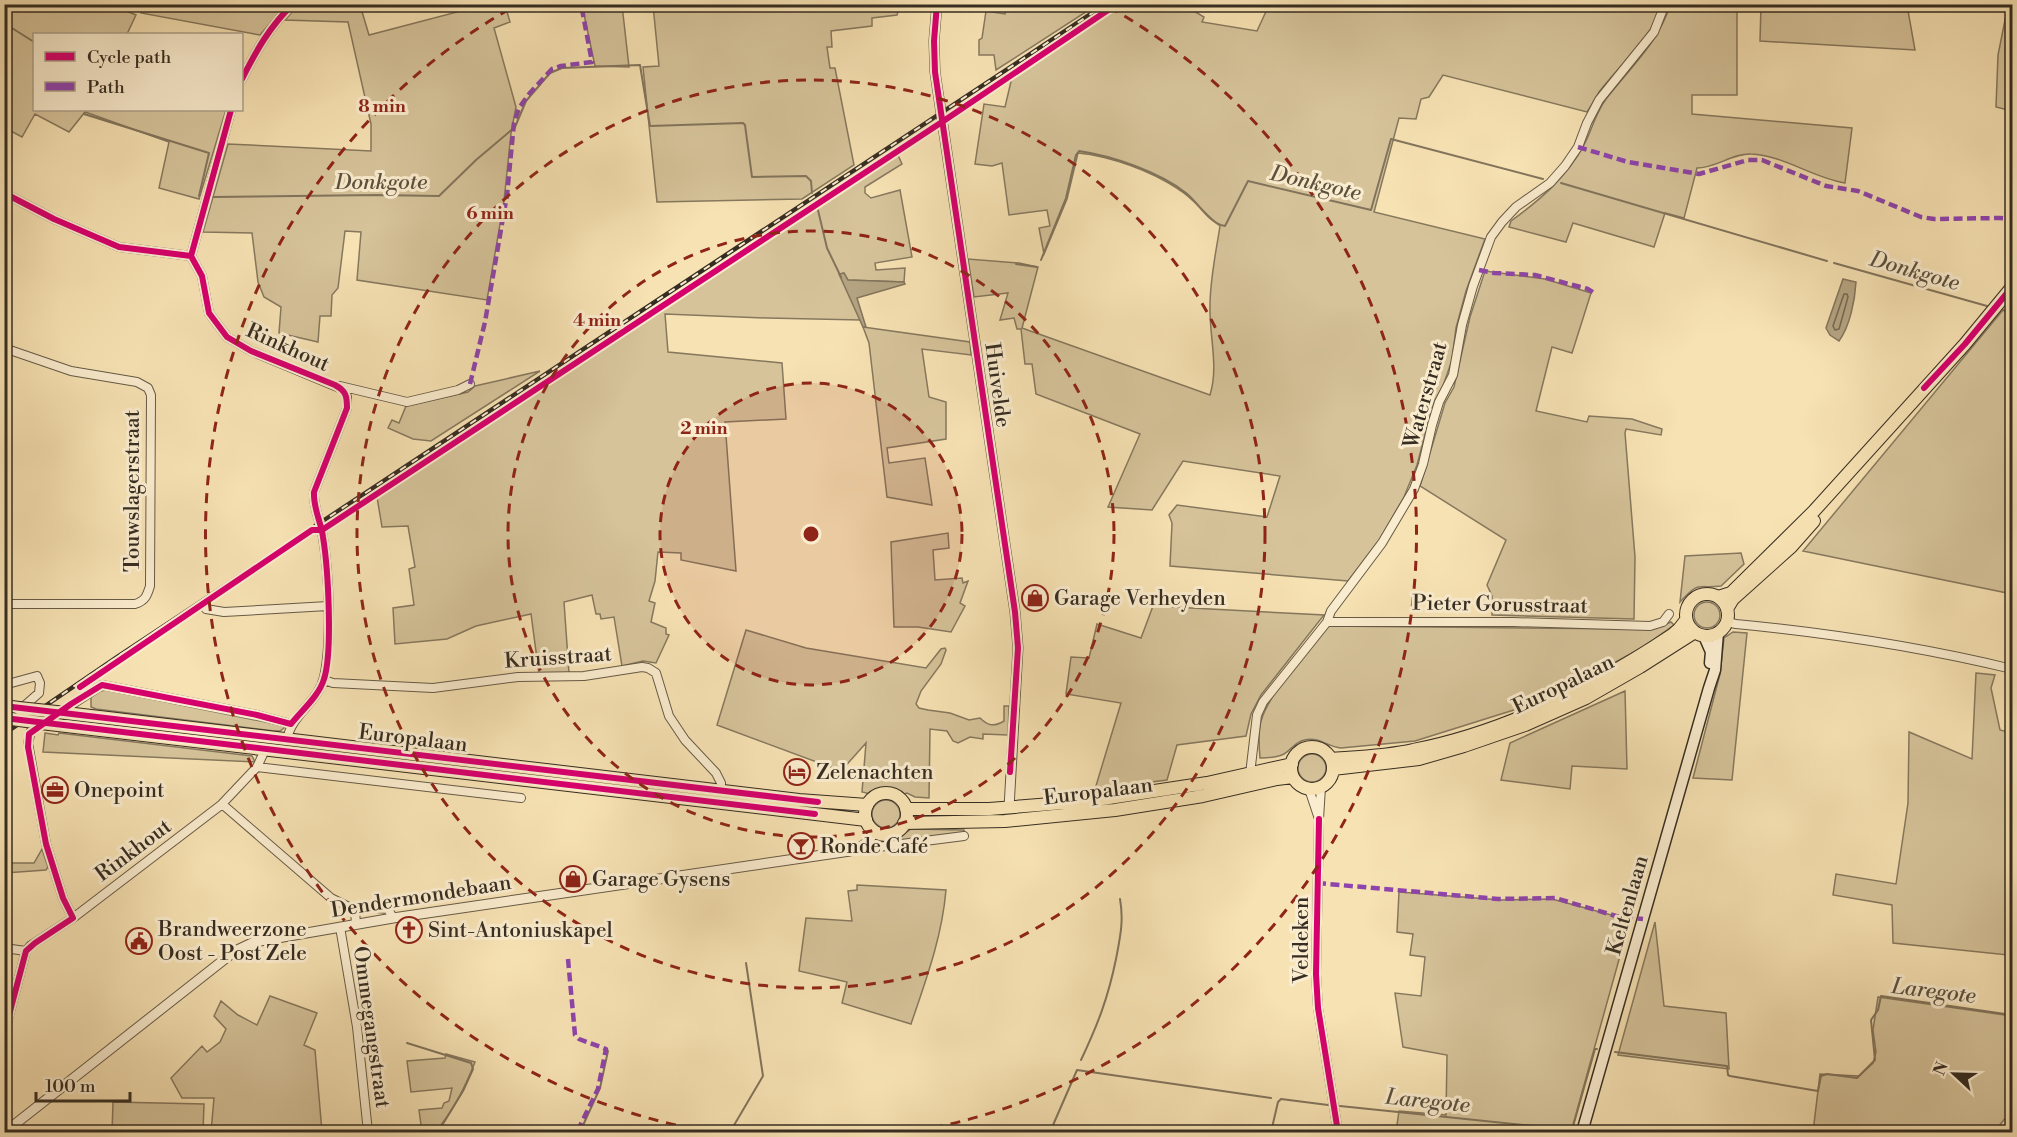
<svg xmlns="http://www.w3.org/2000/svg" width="2017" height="1137" font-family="'Libre Bodoni',serif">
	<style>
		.green { fill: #d6c39a; stroke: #86785e; stroke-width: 1.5 }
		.water { fill: #b5a482; stroke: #82745c; stroke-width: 1.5 }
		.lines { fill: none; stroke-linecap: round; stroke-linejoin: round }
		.shore { stroke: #766852; stroke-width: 1.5 }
		.stream { stroke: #82745c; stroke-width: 2 }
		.minor-casing { stroke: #665a46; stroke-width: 10 }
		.tertiary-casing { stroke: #665a46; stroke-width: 11 }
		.secondary-casing { stroke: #362d22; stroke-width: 13 }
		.primary-casing { stroke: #362d22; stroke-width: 14 }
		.trunk-casing { stroke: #362d22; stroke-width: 14 }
		.minor { stroke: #faecce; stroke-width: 8 }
		.tertiary { stroke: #faecce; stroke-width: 9 }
		.secondary { stroke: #faecce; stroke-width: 10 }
		.primary { stroke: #f7e2b3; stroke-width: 12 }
		.trunk { stroke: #f7e2b3; stroke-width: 12 }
		.rail-casing { stroke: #362d22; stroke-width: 4.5 }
		.rail { stroke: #faecce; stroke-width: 2; stroke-dasharray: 7; stroke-linecap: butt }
		.trunk-bridge-casing { stroke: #362d22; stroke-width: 14; stroke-linecap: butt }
		.trunk-bridge { stroke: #f7e2b3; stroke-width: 12 }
		.quiet { stroke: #8e44ad; stroke-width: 4.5; stroke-dasharray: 9 4.5; stroke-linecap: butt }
		.cycleway-casing { stroke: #faecce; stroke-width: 10 }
		.cycleway { stroke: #d6006c; stroke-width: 6 }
		.ring { fill: none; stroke: #8f2418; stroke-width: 3; stroke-dasharray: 10 8 }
		.labels { text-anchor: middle; stroke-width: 6; stroke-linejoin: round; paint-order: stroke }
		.street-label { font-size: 21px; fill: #362d22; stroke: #faecce }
		.poi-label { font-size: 21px; fill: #362d22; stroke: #faecce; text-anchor: start }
		.water-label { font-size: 22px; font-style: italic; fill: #5c513f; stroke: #faecce }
		.centre { fill: #8f2418; stroke: #faecce; stroke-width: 3 }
		.ring-label { font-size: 18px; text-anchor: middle; font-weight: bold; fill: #8f2418; stroke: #faecce; stroke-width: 6; stroke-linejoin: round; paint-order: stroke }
	</style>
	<rect width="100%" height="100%" fill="#f7e2b3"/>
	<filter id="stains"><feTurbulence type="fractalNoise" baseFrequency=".00333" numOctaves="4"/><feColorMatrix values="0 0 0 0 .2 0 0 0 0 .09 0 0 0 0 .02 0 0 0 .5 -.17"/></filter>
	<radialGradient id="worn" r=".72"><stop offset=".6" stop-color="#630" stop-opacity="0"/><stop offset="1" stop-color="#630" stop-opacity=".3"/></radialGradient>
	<path class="green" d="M299,4l61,1 9,30 92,-24 1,-6h43l5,17 -16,6 22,79 -5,26 -7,68 -17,99 -130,-20 4,-48 -16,-1 -7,57 -6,7 -1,21h-11l-2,26 -39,-9 2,-26 -17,-10 -6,-15 -6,-49 -49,-1 25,-88 143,7v-27l-23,-102 -63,-2z
		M4,5h108l24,10 -9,19h-93v76h192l-27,89 -40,-11 10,-46 -84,-30 -16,20 -34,-18 -13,23 -17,-9z
		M143,5v-1l143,1 -26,30 -119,-22z
		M582,5h40l7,62 -34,-1z
		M653,5h247l-3,10 -25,3v8l-41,5 1,16h-5l3,21h5l19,97 -52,34 -145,3 -14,-135 16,-1z
		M1007,5v-1l86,1 -1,3 -96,62 -2,-15h-15v-15l3,-2 4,-27 19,3z
		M1118,5h66l20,12 -2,5 55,9 12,-26h392c-4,27 -45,64 -62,87 -4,7 -8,14 -12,20l-144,-37 -14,22 -8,2 -5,20 -17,-1 -25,94 111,27 -19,52 -10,37 -4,32 -9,26 -10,18 -16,61 -13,32 -24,42 -32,42 -178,-15 2,-43 -3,-8 8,-10 90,12 13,-41 -97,-15 -31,49 -44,-3 32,-73 -104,-40 -4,-30h-7l-4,-35h-4l-3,-11 -14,2 8,-27 -34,4 -6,-38 51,4 19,4 -16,61 188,67c9,-29 -1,-60 0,-89 0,-27 6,-54 10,-80 -15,-11 -26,-28 -42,-37 -27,-18 -68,-33 -100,-36l-11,46 -23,55 -5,-26 11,-2 -3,-16 -38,5 -7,-52 -10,3 -17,-2 9,-60 21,3 8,-34z
		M1670,5h67v90h-45v19l160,14 -7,55c-32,-5 -62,-28 -94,-29 -18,-1 -35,14 -54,14l-13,50 -19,-5 -11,34 -81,-24 -7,19 -57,-15 2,-6c29,-21 56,-44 73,-76 8,-15 11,-31 22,-46 23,-30 53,-57 64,-94z
		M1761,5h146l8,45 -155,-9z
		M2008,5h4v106l-16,-4 2,-52z
		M897,153l5,11 -37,23v6l6,5 29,-8 12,67 -37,6 1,7 29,-2 -1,14 -56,-2 -4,-7 -4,1 21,46 -94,-2 -102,-4 3,38 114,11 4,56 -61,3 11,149 -55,-11v-7l-23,-1 -3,29 -6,20 6,2 -4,19 15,6v6l3,1 -13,28 -13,-2 -21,5 -8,-49 -13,2 -1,-5h-4l-4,-19 -28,7 5,71 -30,1 -8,-60 -55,12 -29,13 -52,5 -2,-36 21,-3 -5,-36 6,-2 -7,-41 -26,1 -5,-30 96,-62z
		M1485,271l60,8 46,14 -19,60 -20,-6 -16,64 51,11 2,-6 43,3 30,10 -1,6 -35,-6 -1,4 10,124 -1,62 -142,-4v-19l-5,-11 19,-45 -86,-54 25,-83 9,-16 16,-70z
		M2003,310l9,3v281l-209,-43z
		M863,327l107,15 1,13 -49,-6 7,48 17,5v37l-59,9 2,15 36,-5 7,47 -45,-8 -18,-154z
		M540,371l-109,70 -18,-2 -25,-11 4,-8 7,3 7,-17 62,-14 7,-6z
		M948,533l1,15 -16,2 2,30 27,-2 1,5 5,-2 -8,22 5,3 -14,26 -33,-5h-24l-3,-85z
		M1741,553l3,11 -23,22c-24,3 -21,-6 -41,16l5,-46z
		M1694 615a13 13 0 1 1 26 0a13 13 0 1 1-26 0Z
		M1153,606l171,9 -63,80 -10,19 -5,22 -69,9 -10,35 -72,9 26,-86 -55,-9 5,-37 18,1 8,-34 44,14z
		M1671,622l3,3 -31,22 -49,27 -77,35 -102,32 -74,7c-14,-1 -22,-12 -37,-8 -9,2 -13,10 -20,14 -6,3 -18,4 -24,4 -1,-12 -2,-27 1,-37 8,-29 48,-70 67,-95l309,3 19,-1z
		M746,630l60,18 120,20 15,-19 4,-1 1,2 -5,14 -20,27 -5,13 3,4 9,2 22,3 19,7 11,-2c8,8 14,9 24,3v-15h5l-1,29 -25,-1v5l-13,-2 -12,6 -5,-2 -6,-10 -17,-2 -1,69 -14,-1 -8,-4 -3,1c-13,-8 -25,-8 -37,2v-3l-5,-1 4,-49 -25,28 -124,-46z
		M1733,632l14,1 -15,147 -39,-2 27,-104 4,-36z
		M1976,673l19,2 -4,13 9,42 12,3v185l-4,37 -115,-12 -1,-38 -59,-10 3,-21 60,10 12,-81 1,-71 63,27z
		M107,690l168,34 2,-2 6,2 1,4 -4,3h-6l-178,-22 -5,-2v-10h-2l11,-6z
		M1625,691l2,78 -55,-3 -2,23 -69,-9 9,-37z
		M45,733l13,2 1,-2 193,23 3,6 -212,-10z
		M1298 768a14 14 0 1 1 28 0a14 14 0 1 1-28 0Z
		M872 814a14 14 0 1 1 28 0a14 14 0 1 1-28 0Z
		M911,829l53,1 1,3 -86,11 3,-3 16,-3z
		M42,849l6,18 -2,3 -41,3v-10h29z
		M857,885l89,5c-4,47 -20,90 -35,134l-69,-21 5,-21 -48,-11 7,-53 46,3 -4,-30 9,-1z
		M1399,892l102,8 51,-1 78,21 -59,212h-175l3,-21 47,4 1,-60 -44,-8 -8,-54 26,3 4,-39 -15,-2 3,-21 -16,-2z
		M1655,922l9,84 62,7 3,56 -111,-14z
		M270,996l47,17 -13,32 11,5 7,82h-111l3,-34h-32l-11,-20 31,-32 5,6 13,-10 6,-13 -12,-13 7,-15 17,14 19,10z
		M1878,997l134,19v94l-18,22h-181l7,-58 39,2 14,-13 3,-11 -3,-22z
		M446,1054l29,8c-10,26 -22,50 -40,70h-13l-3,-22 23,-2 2,-5 5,-2 3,-13 -41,4 -4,-31 38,-3z
		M113,1102l91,2 -1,28h-91z"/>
	<path class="water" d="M844,273l4,7 56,2 1,2 -48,14 9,29h-3l-24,-53z
		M1843,279l13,3c-1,18 -6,44 -17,59l-9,-6 -4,-7z"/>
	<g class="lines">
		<path class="shore" d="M1844,294h3l1,3 -9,32 -4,1 -2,-4z"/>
		<path class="stream" d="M4,23l30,19
			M87,110l-3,4 125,39 -10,43
			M1561,183l266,78
			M213,197l164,-2 62,1 37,-36 39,-33 11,-26 24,-28 12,-5 78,-3 10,61 93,-3 2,2 7,52 54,-1 5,5 1,12
			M817,206l10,42 14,29
			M1041,260l25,-62 10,-43 3,-4c34,5 80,21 107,42 13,10 22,30 39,33l23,-45 123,29 20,-71 152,40
			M1834,263l153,43
			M1016,264l21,3
			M2003,310l9,3
			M407,1043l64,20 2,6 -10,22 -25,41
			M1615,1052l112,14 1,9 2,1 88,15 3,-15 6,-2 30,4 18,-18 -4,-40 7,-10 3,-14 131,19
			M1081,1060c17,-36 27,-62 35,-101 4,-21 8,-38 4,-60
			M1340,1106l232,24 23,-81h2
			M580,1132l20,-44 8,-37
			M730,1132l33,-56 -17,-113
			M1050,1132l27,-62 194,28
			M1271,1132l7,-30 3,-3 47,6"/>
		<defs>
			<path id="minor" d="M242,79c14,-28 28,-53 51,-75
				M4,193l50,26 65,28 72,9 11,20 7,37 18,24 24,14 93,39 3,7v11l-33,84c-1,16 7,30 9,46 6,36 9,104 1,139 -5,25 -33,37 -37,63
				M191,256l40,-146
				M4,348l67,23 66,11 11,6 3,7 -1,191c-3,10 -5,15 -15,18h-131
				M340,386l67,16 51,-12 12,-6
				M206,609l18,3 104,-6
				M1327,622h186l137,4 13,-4 6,-8
				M1726,622l10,2c94,9 185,23 276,45
				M324,680l9,3 100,5 85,-11 66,-1 58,-9 6,1 8,5 13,43 16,24 31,33 5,10v8
				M4,685l33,-9 3,7 -1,10 -16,14
				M257,767l264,31
				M1250,774l7,-59 6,-13 64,-80 4,-11 51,-68 32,-54 9,-25 9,-39 7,-23 14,-27 9,-50 11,-39 18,-49 11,-15 14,-15 34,-24 15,-17 13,-19 9,-24 12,-23 55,-68 11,-28
				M1309,789l10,30 2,-32
				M222,804l109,94 24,12 1,14
				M1319,819l-3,155 2,34 20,124
				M867,843l11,4 86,-11
				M355,910l8,-3 25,2 5,9
				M73,918l-10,-20 -17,-54 -18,-101 3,-12 71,-46 155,30 34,9
				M340,927l17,100 11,105
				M4,948l22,3
				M4,1034l22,-83 4,-5 43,-28 148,-113 36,-38 8,-17"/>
			<path id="tertiary" d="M937,4l-3,37 1,31 80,540 3,36 -9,160
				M5,1132l230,-181 19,-9 139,-24 457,-67c13,-3 18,-9 25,-19"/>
			<path id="secondary" d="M1704,636l7,16 -1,11
				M1582,1132l127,-444 6,-18 3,-38"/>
			<path id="primary" d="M1686 615a21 21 0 1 1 42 0a21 21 0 1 1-42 0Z
				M1718,597l13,-4 83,-82 151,-167 47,-57
				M1727,609l6,-10 58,-52 23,-26
				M1291 768a21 21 0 1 1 42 0a21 21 0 1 1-42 0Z
				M1331,759c27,-2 55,-3 82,-9 93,-18 181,-63 259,-115l7,-6 7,-9
				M1333,769l86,-10 45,-13 61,-21 61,-27 54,-31 55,-35
				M865 814a21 21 0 1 1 42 0a21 21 0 1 1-42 0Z
				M906,809h83l100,-8 118,-18 85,-19
				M904,823l101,-2 110,-11 88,-14 74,-17 16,-2"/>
			<path id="trunk" d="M4,706l15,2
				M66,713l733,87 68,5
				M49,724l817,96"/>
		</defs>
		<use href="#minor" class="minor-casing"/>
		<use href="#tertiary" class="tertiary-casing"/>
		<use href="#secondary" class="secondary-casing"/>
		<use href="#primary" class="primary-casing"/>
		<use href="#trunk" class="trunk-casing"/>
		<use href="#minor" class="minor"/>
		<use href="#tertiary" class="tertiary"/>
		<use href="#secondary" class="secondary"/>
		<use href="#primary" class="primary"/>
		<use href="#trunk" class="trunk"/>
		<defs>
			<path id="rail" d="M4,734l113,-77 989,-653"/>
		</defs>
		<use href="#rail" class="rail-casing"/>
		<use href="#rail" class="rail"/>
		<defs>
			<path id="trunk-bridge" d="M19,708l47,5
				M4,718l45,6"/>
		</defs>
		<use href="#trunk-bridge" class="trunk-bridge-casing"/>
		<use href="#trunk-bridge" class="trunk-bridge"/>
		<path class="quiet" d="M1578,147l50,15 71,12 49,-14h14l64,26 32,5 63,26 13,2 66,-1 12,1
			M1479,270l15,3 41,2 53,14 6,4
			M470,384l15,-62 22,-127 7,-72 5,-15 10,-14 23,-25 9,-3 31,-4 -11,-58
			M1317,883l181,16 57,-1 61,18 27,3
			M568,959l7,76 4,4 27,10 -8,40 -21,43"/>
		<defs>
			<path id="cycleway" d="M937,4l-3,37 1,31 80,540 3,36 -8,124
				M242,79c14,-28 28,-53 51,-75
				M4,193l50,26 65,28 72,9 11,20 7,37 18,24 24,14 84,34c11,6 12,11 12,23l-33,84c-1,16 7,30 9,45 5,31 10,114 1,142 -5,17 -22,31 -33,45l-34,-9 -155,-30 -31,19 -42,30 -1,13 18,97 17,54 10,20 -38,25 -9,8 -22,83
				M191,256l40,-146
				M1924,388l41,-44 47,-57
				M80,687l232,-157h10l620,-408 175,-118
				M4,706l814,96
				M4,718l811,96
				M1319,819l-3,155 2,34 20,124"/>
		</defs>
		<use href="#cycleway" class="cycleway-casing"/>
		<use href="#cycleway" class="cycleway"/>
	</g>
	<circle cx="811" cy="534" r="151" fill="#8f2418" fill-opacity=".12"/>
	<g class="ring">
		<circle cx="811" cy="534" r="151"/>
		<circle cx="811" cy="534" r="303"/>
		<circle cx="811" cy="534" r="454"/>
		<path d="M711 1132A606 606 0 0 1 513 7M1109 7A606 606 0 0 1 911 1132"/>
	</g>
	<defs>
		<symbol id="shop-ring" viewBox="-11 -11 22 22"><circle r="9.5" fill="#faecce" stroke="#8f2418" stroke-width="1.5"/><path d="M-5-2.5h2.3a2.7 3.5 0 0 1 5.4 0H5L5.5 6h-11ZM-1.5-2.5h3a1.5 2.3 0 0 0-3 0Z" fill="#8f2418"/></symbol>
		<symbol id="hotel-ring" viewBox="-11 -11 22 22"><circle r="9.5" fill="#faecce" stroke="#8f2418" stroke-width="1.5"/><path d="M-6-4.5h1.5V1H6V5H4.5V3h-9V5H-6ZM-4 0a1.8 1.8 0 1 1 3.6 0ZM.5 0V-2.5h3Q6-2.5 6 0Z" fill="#8f2418"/></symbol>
		<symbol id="office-ring" viewBox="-11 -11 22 22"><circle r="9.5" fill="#faecce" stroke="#8f2418" stroke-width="1.5"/><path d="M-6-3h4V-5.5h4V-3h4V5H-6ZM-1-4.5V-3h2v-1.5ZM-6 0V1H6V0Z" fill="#8f2418"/></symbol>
		<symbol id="bar-ring" viewBox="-11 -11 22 22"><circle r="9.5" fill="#faecce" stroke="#8f2418" stroke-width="1.5"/><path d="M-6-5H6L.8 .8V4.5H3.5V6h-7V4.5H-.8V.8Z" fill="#8f2418"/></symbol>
		<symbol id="church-ring" viewBox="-11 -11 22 22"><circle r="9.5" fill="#faecce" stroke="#8f2418" stroke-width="1.5"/><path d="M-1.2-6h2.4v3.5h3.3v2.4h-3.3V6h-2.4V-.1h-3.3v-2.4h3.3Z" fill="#8f2418"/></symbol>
		<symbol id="civic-ring" viewBox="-11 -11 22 22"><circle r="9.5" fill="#faecce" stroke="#8f2418" stroke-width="1.5"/><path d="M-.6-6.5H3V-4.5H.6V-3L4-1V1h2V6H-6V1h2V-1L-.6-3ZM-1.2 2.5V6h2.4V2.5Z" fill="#8f2418"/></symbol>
	</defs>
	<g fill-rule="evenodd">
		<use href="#shop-ring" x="1020" y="583" width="30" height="30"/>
		<use href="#hotel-ring" x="782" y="757" width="30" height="30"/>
		<use href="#office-ring" x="40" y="775" width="30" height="30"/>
		<use href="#bar-ring" x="786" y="831" width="30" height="30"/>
		<use href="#shop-ring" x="558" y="864" width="30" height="30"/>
		<use href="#church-ring" x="394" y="915" width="30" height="30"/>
		<use href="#civic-ring" x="124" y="926" width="30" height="30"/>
	</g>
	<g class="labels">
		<g class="street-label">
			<text transform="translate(288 347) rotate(24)" y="7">Rinkhout</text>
			<text transform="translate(998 385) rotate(82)" y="7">Huivelde</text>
			<text transform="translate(1425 395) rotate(-74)" y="7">Waterstraat</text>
			<text transform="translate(132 491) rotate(-90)" y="7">Touwslagerstraat</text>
			<text transform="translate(1500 604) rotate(1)" y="7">Pieter Gorusstraat</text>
			<text transform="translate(558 657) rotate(-4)" y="7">Kruisstraat</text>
			<text transform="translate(1563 684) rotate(-26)" y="7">Europalaan</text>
			<text transform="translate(413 738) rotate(7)" y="7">Europalaan</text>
			<text transform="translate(1098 791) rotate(-7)" y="7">Europalaan</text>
			<text transform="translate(133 850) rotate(-37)" y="7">Rinkhout</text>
			<text transform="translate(421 896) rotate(-9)" y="7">Dendermondebaan</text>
			<text transform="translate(1627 905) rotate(-74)" y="7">Keltenlaan</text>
			<text transform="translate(1301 940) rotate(-90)" y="7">Veldeken</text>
			<text transform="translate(372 1027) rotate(82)" y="7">Ommegangstraat</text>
		</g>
		<g class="poi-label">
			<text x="1054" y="605">Garage Verheyden</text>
			<text x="816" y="779">Zelenachten</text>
			<text x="74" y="797">Onepoint</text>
			<text x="820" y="853">Ronde Café</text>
			<text x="592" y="886">Garage Gysens</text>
			<text x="158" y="936">Brandweerzone<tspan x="158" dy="24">Oost - Post Zele</tspan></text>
			<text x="428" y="937">Sint-Antoniuskapel</text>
		</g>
		<g class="water-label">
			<text x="381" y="189">Donkgote</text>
			<text transform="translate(1316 182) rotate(13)" y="8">Donkgote</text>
			<text transform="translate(1915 270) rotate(16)" y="8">Donkgote</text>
			<text transform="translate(1934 990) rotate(7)" y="8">Laregote</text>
			<text transform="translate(1428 1100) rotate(6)" y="8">Laregote</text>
		</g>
	</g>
	<circle cx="811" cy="534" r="9" class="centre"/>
	<g class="ring-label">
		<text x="382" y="112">8 min</text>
		<text x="490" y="219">6 min</text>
		<text x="597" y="326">4 min</text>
		<text x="704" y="434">2 min</text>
	</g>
	<rect width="2017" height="1137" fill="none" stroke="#f7e2b3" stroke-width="24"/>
	<rect x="6" y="6" width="2005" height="1125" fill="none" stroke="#362d22" stroke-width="3"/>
	<rect x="12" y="12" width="1993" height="1113" fill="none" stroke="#362d22" stroke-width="1.5"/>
	<rect x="33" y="33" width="210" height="78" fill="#faecce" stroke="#aca089" stroke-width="1.5"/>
	<rect x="45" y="52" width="30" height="9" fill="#d6006c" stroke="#aca089" stroke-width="1.5"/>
	<text x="87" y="63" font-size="18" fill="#362d22">Cycle path</text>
	<rect x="45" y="82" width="30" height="9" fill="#8e44ad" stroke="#aca089" stroke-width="1.5"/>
	<text x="87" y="93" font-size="18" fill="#362d22">Path</text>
	<g transform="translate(1954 1074) rotate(292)" stroke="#faecce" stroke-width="4.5" paint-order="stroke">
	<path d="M0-4.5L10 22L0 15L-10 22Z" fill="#362d22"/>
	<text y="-9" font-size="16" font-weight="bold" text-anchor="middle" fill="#362d22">N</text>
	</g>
	<path d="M36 1092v9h94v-9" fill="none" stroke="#362d22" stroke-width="3"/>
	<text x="45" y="1092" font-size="18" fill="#362d22" stroke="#faecce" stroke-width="4.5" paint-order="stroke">100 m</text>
	<rect width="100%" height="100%" filter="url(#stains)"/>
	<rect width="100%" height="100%" fill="url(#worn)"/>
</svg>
